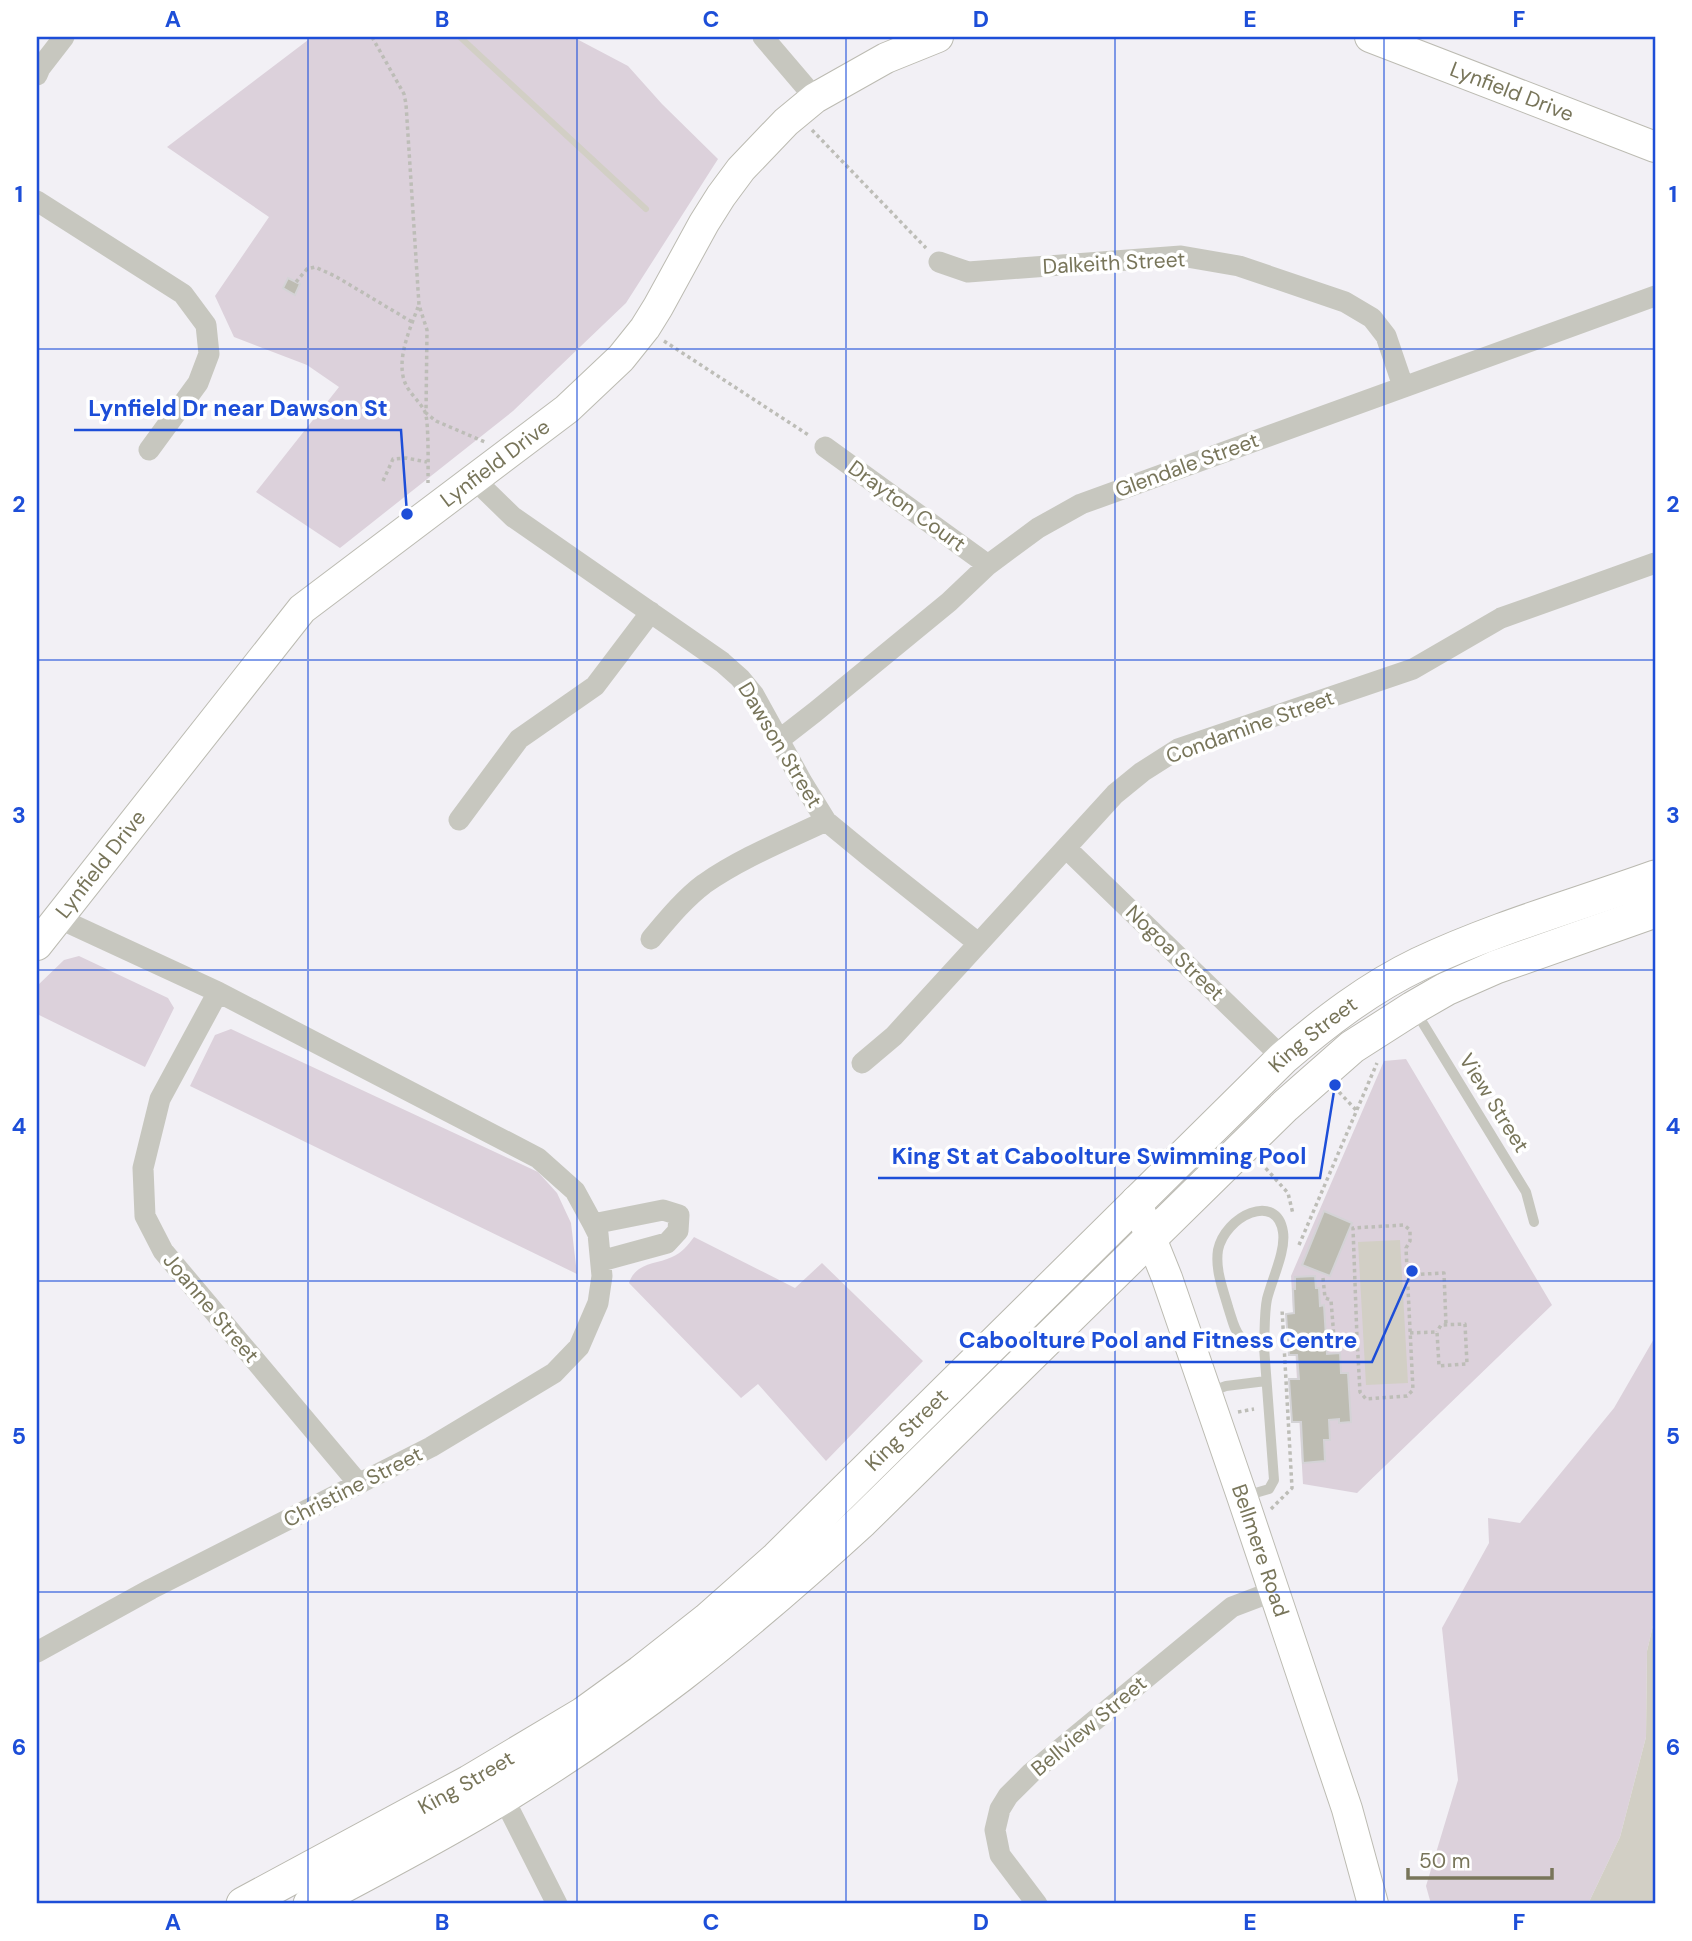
<svg xmlns="http://www.w3.org/2000/svg" width="1692" height="1941" font-family="'DM Sans',sans-serif">
	<style>
		.green { fill: #dcd1db }
		.water { fill: #d2cfc5 }
		.lines { fill: none; stroke-linecap: round; stroke-linejoin: round }
		.stream { stroke: #d2cfc5; stroke-width: 6 }
		.building { fill: #bdbcb2; stroke: #d4d3d6; stroke-width: 2 }
		.secondary-casing { stroke: #bcbbb2; stroke-width: 32 }
		.primary-casing { stroke: #bab9b0; stroke-width: 35 }
		.path { stroke: #bdbdb7; stroke-width: 3.5; stroke-dasharray: 3.5 3.5; stroke-linecap: butt }
		.lane { stroke: #c7c7bf; stroke-width: 10 }
		.street { stroke: #c7c7bf; stroke-width: 21 }
		.secondary { stroke: #fff; stroke-width: 30 }
		.primary { stroke: #fff; stroke-width: 33 }
		.grid { fill: none; stroke: #1d4ed8; stroke-width: 2; stroke-opacity: 0.55 }
		.labels { text-anchor: middle; stroke-width: 7; stroke-linejoin: round; paint-order: stroke }
		.street-label { font-size: 21px; fill: #78755a; stroke: #fff }
		.leader { fill: none; stroke: #1d4ed8; stroke-width: 2.5 }
		.callout-dot { fill: #1d4ed8; stroke: #fff; stroke-width: 2.5 }
		.callout-label { font-size: 23px; text-anchor: middle; font-weight: bold; fill: #1d4ed8; stroke: #fff; stroke-width: 7; stroke-linejoin: round; paint-order: stroke }
		.neatline { fill: none; stroke: #1d4ed8; stroke-width: 2.5 }
		.grid-label { font-size: 23px; text-anchor: middle; font-weight: bold; fill: #1d4ed8 }
	</style>
	<rect width="100%" height="100%" fill="#f2f0f5"/>
	<path class="green" d="M312,37h261l55,29 34,38 56,55 -92,144 -113,108 -173,137 -84,-56 83,-105 -32,-22 -73,-28 -19,-41 54,-79 -102,-70z
		M79,956l89,42 6,10 -29,59 -108,-53v-28l27,-26z
		M231,1029l307,143 19,21 14,30 6,51 -387,-188 25,-51z
		M1406,1059l146,246 -195,188 -54,-9 -12,-208 93,-215z
		M694,1237l101,51 27,-25 101,98 -97,100 -68,-77 -17,14 -112,-115c7,-21 26,-18 43,-26 10,-4 16,-12 22,-20z
		M1655,1337v280l-8,34 -1,86 -26,100 -32,67h-157l-5,-18 32,-106 -16,-152 47,-85 -1,-25 32,5 94,-115z"/>
	<path class="water" d="M1400,1240l8,143 -42,2 -8,-143z
		M1655,1617v287h-67l32,-67 26,-100 1,-86z"/>
	<g class="lines">
		<path class="stream" d="M460,37l186,172"/>
	</g>
	<path class="building" d="M288,278l12,6 -5,11 -12,-7z
		M1324,1211l28,12 -22,53 -28,-11z
		M1315,1276l1,12h3l1,18 4,-1 3,49 13,-1 1,20h7l3,49 -12,1v-4l-10,1 1,20h-6l1,21 -22,2 -2,-41h-9l-3,-43h10l-2,-24h-8l-3,-41 8,-1 -1,-24h2v-12z"/>
	<g class="lines">
		<defs>
			<g id="secondary">
				<path id="s1" d="M1370,37l285,110"/>
				<path id="s2" d="M37,945l265,-336 265,-200 54,-51 24,-30 13,-21 46,-84 17,-27 20,-27 45,-47 29,-24 71,-40 52,-21"/>
				<path id="s3" d="M1136,1201l31,77 75,218 105,313 26,95"/>
			</g>
			<g id="primary">
				<path id="s4" d="M243,1904l226,-122 114,-68 58,-42 66,-52 70,-62 506,-500c42,-36 86,-70 136,-94 76,-36 158,-59 236,-87"/>
				<path d="M310,1904c65,-35 132,-69 195,-108 60,-37 119,-77 175,-120 63,-49 123,-101 182,-155l423,-415 67,-59 61,-39 33,-19 50,-22 159,-56"/>
			</g>
		</defs>
		<use href="#secondary" class="secondary-casing"/>
		<use href="#primary" class="primary-casing"/>
		<path class="path" d="M372,37l32,57 2,10 13,201 8,25 -1,83 10,8 49,21
			M812,130l114,118
			M296,282l11,-13 8,-2 20,9 77,46
			M418,307c-8,22 -21,50 -14,73 4,13 16,21 21,32 4,9 3,57 3,71
			M664,341l146,95
			M383,481l10,-22 13,-1 21,4
			M1339,1092l18,19
			M1261,1163l27,30 5,21
			M1299,1245l78,-182
			M1407,1275l37,-2 2,52
			M1323,1278l2,20 6,2 3,38
			M1410,1333l27,-1 2,34 28,-2 -2,-40 -24,1 -4,7
			M1283,1341l74,-3 3,54 6,7 41,-3 6,-6 -7,-142 4,-7v-11l-6,-5 -51,3 4,110
			M1238,1412l16,-3
			M1271,1509l21,-21 -10,-179"/>
		<path class="lane" d="M1416,1012l110,180 8,30
			M1209,1392l17,-6 40,-5
			M1245,1496l24,-7 5,-9 -10,-133c-29,-8 -27,-12 -36,-40 -5,-18 -13,-37 -10,-57 7,-34 59,-59 65,-18 3,19 -11,47 -16,67 -3,15 -2,33 -3,48"/>
		<path class="street" d="M763,37l52,61
			M37,75l3,-7 24,-31
			M37,201l146,93 23,31 3,29 -11,29 -49,67
			M939,262l29,10 213,-16 58,10 106,36 27,16 14,18 17,50
			M825,447l163,118
			M474,479l39,38 209,145 18,16 14,17 48,87 24,39 45,37 107,85
			M779,740l36,-28 134,-110 39,-37 50,-37 43,-24 574,-208
			M459,820l60,-81 76,-53 56,-74
			M1066,848l217,210
			M651,939c16,-19 33,-40 53,-55 37,-26 82,-44 122,-63
			M218,992l-58,107 -17,69 2,48 18,35 196,233
			M862,1063l32,-27 221,-242 27,-22 36,-23 235,-80 88,-51 154,-55
			M593,1224l70,-14 16,5 -1,16 -11,12 -66,18
			M37,1652l114,-63 280,-142 123,-74 25,-26 19,-44 4,-27 -4,-42 -5,-10 -18,-33 -37,-33 -320,-166 -160,-74
			M503,1797l54,107
			M1037,1904l-37,-49 -5,-25 5,-21 8,-13 23,-23 201,-166 42,-16"/>
		<use href="#secondary" class="secondary"/>
		<use href="#primary" class="primary"/>
	</g>
	<path class="grid" d="M308,37v1867M577,37v1867M846,37v1867M1115,37v1867M1384,37v1867M37,349h1618M37,660h1618M37,970h1618M37,1281h1618M37,1592h1618"/>
	<g class="labels">
		<g class="street-label">
			<text dy="7" stroke="none"><textPath href="#s1" startOffset="152">Lynfield Drive</textPath></text>
			<text transform="translate(1114 263) rotate(-3)" y="7">Dalkeith Street</text>
			<text dy="7" stroke="none"><textPath href="#s2" startOffset="670">Lynfield Drive</textPath></text>
			<text transform="translate(1187 465) rotate(-20)" y="7">Glendale Street</text>
			<text transform="translate(907 506) rotate(36)" y="7">Drayton Court</text>
			<text transform="translate(1250 727) rotate(-20)" y="7">Condamine Street</text>
			<text transform="translate(780 745) rotate(59)" y="7">Dawson Street</text>
			<text dy="7" stroke="none"><textPath href="#s2" startOffset="103">Lynfield Drive</textPath></text>
			<text transform="translate(1175 953) rotate(44)" y="7">Nogoa Street</text>
			<text dy="7" stroke="none"><textPath href="#s4" startOffset="1388">King Street</textPath></text>
			<text transform="translate(1494 1103) rotate(58)" y="7">View Street</text>
			<text transform="translate(211 1308) rotate(50)" y="7">Joanne Street</text>
			<text dy="7" stroke="none"><textPath href="#s4" startOffset="821">King Street</textPath></text>
			<text transform="translate(353 1487) rotate(-27)" y="7">Christine Street</text>
			<text dy="7" stroke="none"><textPath href="#s3" startOffset="371">Bellmere Road</textPath></text>
			<text transform="translate(1089 1726) rotate(-40)" y="7">Bellview Street</text>
			<text dy="7" stroke="none"><textPath href="#s4" startOffset="254">King Street</textPath></text>
		</g>
	</g>
	<path class="leader" d="M407 514L401 430H74M1335 1085L1320 1178H878M1412 1271L1372 1362H945"/>
	<g class="callout-dot">
		<circle cx="407" cy="514" r="7"/>
		<circle cx="1335" cy="1085" r="7"/>
		<circle cx="1412" cy="1271" r="7"/>
	</g>
	<g class="callout-label">
		<text x="238" y="416">Lynfield Dr near Dawson St</text>
		<text x="1099" y="1164">King St at Caboolture Swimming Pool</text>
		<text x="1158" y="1348">Caboolture Pool and Fitness Centre</text>
	</g>
	<rect width="1692" height="1941" fill="none" stroke="#ffffff" stroke-width="77"/>
	<path d="M1408 1868v10h144v-10" fill="none" stroke="#78755a" stroke-width="3.5"/>
	<text x="1419" y="1868" font-size="21" fill="#78755a" stroke="#ffffff" stroke-width="5" paint-order="stroke">50 m</text>
	<rect x="38" y="38" width="1616" height="1864" class="neatline"/>
	<g class="grid-label">
		<text x="173" y="27">A</text>
		<text x="442" y="27">B</text>
		<text x="711" y="27">C</text>
		<text x="981" y="27">D</text>
		<text x="1250" y="27">E</text>
		<text x="1519" y="27">F</text>
		<text x="19" y="202">1</text>
		<text x="1673" y="202">1</text>
		<text x="19" y="512">2</text>
		<text x="1673" y="512">2</text>
		<text x="19" y="823">3</text>
		<text x="1673" y="823">3</text>
		<text x="19" y="1134">4</text>
		<text x="1673" y="1134">4</text>
		<text x="19" y="1444">5</text>
		<text x="1673" y="1444">5</text>
		<text x="19" y="1755">6</text>
		<text x="1673" y="1755">6</text>
		<text x="173" y="1930">A</text>
		<text x="442" y="1930">B</text>
		<text x="711" y="1930">C</text>
		<text x="981" y="1930">D</text>
		<text x="1250" y="1930">E</text>
		<text x="1519" y="1930">F</text>
	</g>
</svg>
